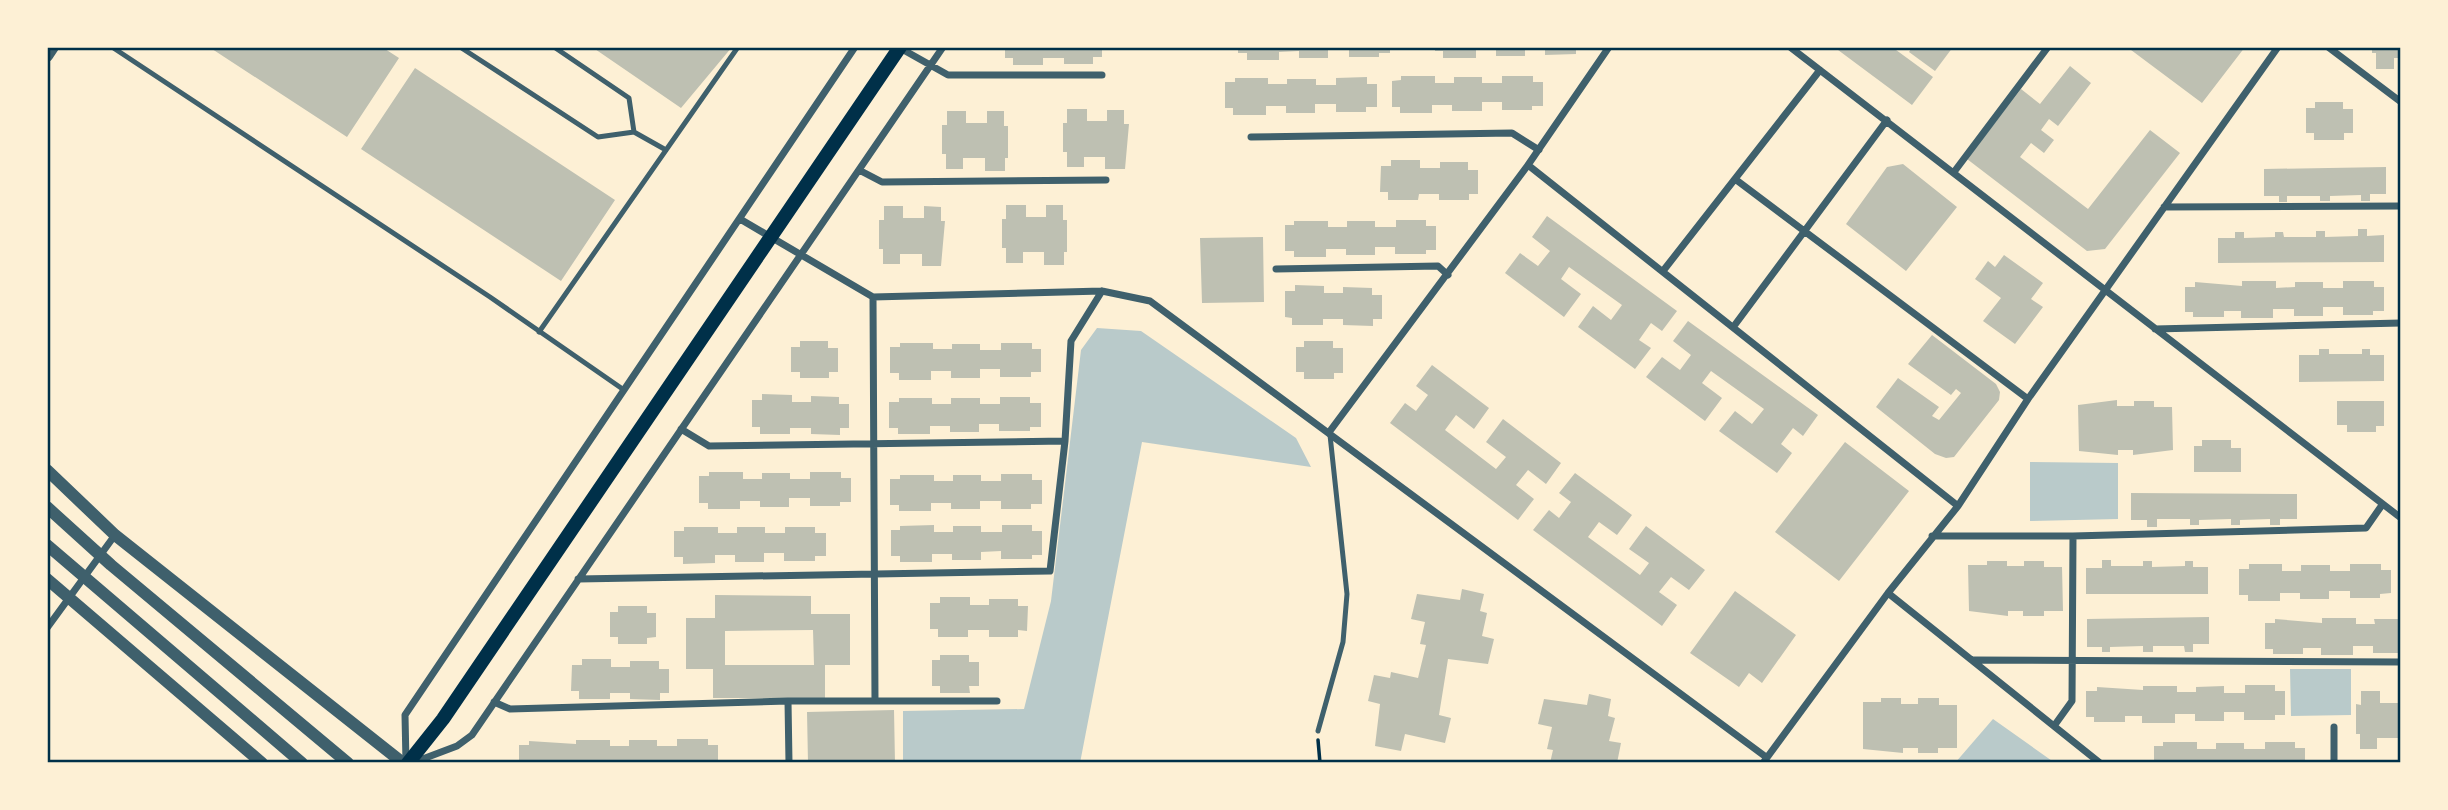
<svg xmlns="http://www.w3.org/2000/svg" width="2448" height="810" font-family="'Asap Condensed',sans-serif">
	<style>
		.green { fill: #b9caca }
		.building { fill: #bec0b2; fill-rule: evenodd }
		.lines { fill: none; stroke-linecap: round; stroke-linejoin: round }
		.path { stroke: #003049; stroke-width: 3.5 }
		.service { stroke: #3f606c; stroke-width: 5 }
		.minor { stroke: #3f606c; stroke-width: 7 }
		.tertiary { stroke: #3f606c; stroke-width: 12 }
		.secondary { stroke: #003049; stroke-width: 14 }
		.neatline { fill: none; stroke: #003049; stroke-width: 2.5 }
	</style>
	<rect width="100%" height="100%" fill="#fdf0d5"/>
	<path class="green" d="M1097,328l44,3 155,107 15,29 -169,-25 -62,321h-177v-52l121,-2 27,-108 30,-251z
		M2030,462l88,1v56l-88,2z
		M2290,669h61v46l-60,1z
		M1993,719l62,44h-100z"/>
	<path class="building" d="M209,47h173l17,11 -52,79z
		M592,47h140l-51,61z
		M1005,47h97v10h-9v7h-29v-6h-21v7h-30v-7h-8z
		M1238,47h90v11h-29v-7l-20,1v8h-32v-7h-9z
		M1349,47h41v6h-11v4h-30z
		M1435,47h41v11h-33v-7h-8z
		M1496,47h29v9h-29z
		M1545,47h41v3h-10v4l-31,1z
		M1834,47h58l41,30 -21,28z
		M1912,47h41l-18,24 -26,-19z
		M2127,47h118l-43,56z
		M2372,47h29v11h-7v11h-18v-16h-4z
		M2070,66l21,17 -33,43 -9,-7 -8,11 13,10 -10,13 -13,-10 -11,14 68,52 62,-79 30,23 -75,96 -18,2 -120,-92 54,-70 19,15z
		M415,68l200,132 -54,81 -200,-132z
		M1401,76h34v7h19v-6h28v6h20v-7h31v6h10v24h-11v4h-30v-8h-20v9h-30v-6h-20v8h-32v-6h-8v-26l9,-1z
		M1367,77v7h10v23h-11v5h-30v-8h-21v9h-29v-7h-20v9h-33v-7h-8v-26h10v-4h33v6h19v-5h29v6h20v-7z
		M2315,102h28v7h10v24h-9v7h-30v-7h-8v-25h9z
		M1067,109h20v12h20v-11h17v14h5l-4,45h-20v-12h-21v10h-17v-15h-4v-29h4z
		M947,111h19v12h21v-12h17v15h4v32h-3v13h-20v-13h-22v11h-17v-15h-4v-29h5z
		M1391,160h29v8h20v-6h28v8h10v24h-9v6h-30v-6h-20l-1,6h-30v-8h-8l1,-26h10z
		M1903,164l54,43 -51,64 -60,-47 41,-57z
		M2386,167v27h-16v7h-9v-6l-31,1v5h-10v-5h-33v6h-8v-6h-15v-27z
		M1006,205h20v12h20v-12h17v15h4v32h-3v13h-20v-13h-21v11h-17v-15h-4v-29h4z
		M884,206h19v12h21v-12l17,1v14h4l-4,45h-19v-12h-22v10h-17v-15h-4v-29h5z
		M1547,216l130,95 -15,20 -11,-8 -12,17 12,8 -16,21 -57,-42 15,-21 18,14 11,-15 -53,-38 -8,12 20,15 -17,23 -59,-44 15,-20 18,13 12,-15 -18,-14z
		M1396,220h30v6h10v24h-10v4h-31v-7h-20v8h-29v-6h-20v8h-32v-6h-9v-26h9v-4h34v6h19v-6h28v6h21z
		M2358,229h9v7l17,-1v27l-166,1v-25h17v-6h9v6l31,-1v-5h8l1,5h32v-6h9v6l33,-1z
		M1263,237l1,65 -62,1 -2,-65z
		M2004,255l39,28 -12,16 12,8 -28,37 -32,-23 18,-23 -26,-19 13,-18 7,6z
		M2242,281h34v7l19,-1v-5h28v6h20v-7h31v6h10v24h-11v4h-30v-8h-20v9h-29v-7h-21v9h-32v-7h-17v6h-31v-5h-8v-25h10v-5l47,4z
		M1295,285l29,1v7h19v-6l29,1v7h10v24h-9v7l-30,-1v-6h-20v6h-31v-7l-7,-1v-26h10z
		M1688,321l130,94 -15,21 -10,-8 -12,16 11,9 -15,20 -58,-42 16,-20 17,13 12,-15 -53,-38 -9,12 20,15 -17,23 -59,-44 16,-20 18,13 11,-15 -18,-14z
		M1932,335l64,49 4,8 -1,8 -45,57 -8,1 -11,-4 -59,-47 22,-29 41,29 -7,9 7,4 22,-27 -5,-4 -5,6 -43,-31z
		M800,341h28v7h10v24h-9v6h-29v-6h-9v-25h9z
		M1304,341h29v7h10v25h-9v6h-30v-7h-8v-25h8z
		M900,343h33v6h19v-5h28v6h21v-7h31v6h9v23h-10v5h-31v-8h-20v9h-29v-7h-20v9h-32v-7h-9v-26h10z
		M2319,349h10v5h33v-5h8v6h14v26l-85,1v-27h20z
		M1432,365l57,43 -15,21 -18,-14 -11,15 51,39 10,-12 -20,-15 17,-23 58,44 -15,21 -18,-14 -12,15 18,14 -16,21 -128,-97 15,-20 11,8 12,-16 -12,-9z
		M762,394l30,1v7h19v-6l28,1v7h10v24h-9v7l-29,-1v-6h-21v6h-30v-7h-8v-27h10z
		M1000,397h30v6h11v24h-11v4h-31v-7h-20v8h-29v-6h-20v8h-32v-6h-9v-26h10v-4h33v6h19v-6h29v6h20z
		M2117,400v6h17v-5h20v6h18l1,43 -40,5v-5h-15v5l-39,-4 -1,-46z
		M2337,401h47v25h-8v6h-29v-7h-10z
		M2202,440h29v8h10v24h-47v-26h8z
		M1845,442l64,49 -70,90 -64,-49z
		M709,472h34v7h19v-6h28v6h20v-7h31v6h10v24h-11v4h-30v-8h-21v9h-29v-6h-20v8h-32v-6h-9v-27h10z
		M1575,473l57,42 -15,20 -18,-13 -11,15 52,38 9,-12 -20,-14 17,-23 59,44 -16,20 -18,-13 -12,15 18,13 -15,21 -129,-96 16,-20 10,8 12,-16 -12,-9z
		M1001,474h31v6h10v24h-11v5h-30v-8h-21v8h-29v-6h-20v8h-32v-6h-9v-26h10v-4h34v6h19v-6h28v6h20z
		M2131,493l166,1v25h-17v6h-10v-6l-30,1v5h-9v-6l-32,1v5h-9v-6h-33v8h-10v-7h-16z
		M934,525v7h19v-6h28v6h21v-7h30v6h10v24h-10v4h-31v-8l-20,1v8h-29v-6h-20v8h-32v-6h-9v-26h9v-4z
		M684,527h34v6h19v-6h28v6h20v-6h30v6h11v23h-11v5h-31v-8h-20v9h-29v-7h-20v8l-32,1v-7h-9v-26h10z
		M2102,560h9v6h32v-5h9v6l33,-1v-5h8v6h15v27h-122v-26h16z
		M1987,561h20v5h17v-5h20v6h18l1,44h-19v5h-21v-5h-15v5l-39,-5 -1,-46h19z
		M2249,564h33v7h19v-6h29v6h20v-7h31v6h10v23l-11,1v4h-30v-7h-21v8h-29v-6h-20v8h-32v-6h-9v-26h10z
		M1462,589l22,5 -4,17 7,2 -5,23 12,3 -6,25 -40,-5 -9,56 12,3 -6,25 -40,-9 -4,17 -26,-5 5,-42 -12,-3 6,-26 16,3 1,-6 27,6 8,-33 -6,-1 5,-22 -14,-3 6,-25 43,6z
		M1735,591l61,44 -34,48 -13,-10 -10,14 -49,-34z
		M715,595l96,1v18h39v51h-25v33h-112v-29h-27v-51h29zM813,630l1,35h-89v-34z
		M940,597h30v8h19v-6h29v7h10l-1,25 -9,-1v7h-29v-7h-21v7h-30v-8h-8v-26h10z
		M618,606h29v7h9v24l-9,1v6h-29v-7h-8v-25h8z
		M2209,617v27h-16v8h-8l-1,-6h-31v6h-10v-6l-33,1v5h-8v-5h-15v-28z
		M2322,618h34v6h19l-1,-5h27v34h-28v-7h-20v9h-32v-7h-18v6h-30v-5h-8v-26h10v-4l47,4z
		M940,655h29v7h10v24h-10l1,7h-30v-7h-8v-26h8z
		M582,659h29v8h19v-6h29v8h10v24h-9v7l-30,-1v-6h-20v6h-31v-8h-8l1,-26h10z
		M2245,685h30v6h10v24h-10v5h-31v-8h-20v9h-29v-7h-20v9h-33v-7h-17v6h-31v-5h-8v-26h11v-4l46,3v-4h34v6h19v-5l28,-1v7h21z
		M2361,691h19v12h21v35h-24v11h-17v-15h-4v-30l5,1z
		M1589,694l22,5 -3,17 7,2 -6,23 12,2 -4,20h-67l3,-13 -6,-1 5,-22 -14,-3 6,-25 43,6z
		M1881,698h20v6h17v-6h21v7h18v43h-19v5h-20v-5h-15v5l-40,-4v-47h18z
		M894,710l1,53h-87l-1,-51z
		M677,739h31v6h10v18h-199v-18h10v-4l47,3v-4h34v6h19v-6h28v6h20z
		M2163,742h34v7h19v-6h28v6h21v-7h30v6h10v15h-151v-17h9z"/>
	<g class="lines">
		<path class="path" d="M1318,740l2,23"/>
		<path class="service" d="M112,47l378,250 134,93
			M460,47l138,90 36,-5 32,18
			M554,47l75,51 5,34
			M539,332l199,-285
			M1318,731l25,-89 4,-48 -17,-159"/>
		<path class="minor" d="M1790,47l611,471
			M2328,47l73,55
			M900,48l48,27h154
			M1251,137l261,-4 27,17
			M1528,165l430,341
			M859,170l23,12 224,-2
			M1954,172l94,-125
			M1735,179l293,220
			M2164,207l237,-1
			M740,219l133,78 229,-6 48,10 616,456
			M1276,269l162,-3 10,9
			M1663,271l157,-201
			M873,297l2,404
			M1734,326l153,-206
			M2155,329l246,-6
			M681,429l28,17 356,-5
			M1330,431l198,-266 81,-118
			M1932,536h141l293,-8 16,-23
			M578,579l472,-8 15,-130 6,-100 31,-50
			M1888,593l212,170
			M47,628l68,-93
			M1973,660l428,2
			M788,701l1,62
			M494,702l16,7 278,-8h209
			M2054,726l18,-25 1,-165
			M406,763l-1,-48 450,-668
			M412,763l45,-17 15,-11 471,-688
			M1763,763l125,-170 70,-87 70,-107 250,-352
			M2334,763v-36"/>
		<path class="tertiary" d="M47,56l6,-9
			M47,470l68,65 288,228
			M47,507l64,58 237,198
			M47,545l255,218
			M47,579l215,184"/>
		<path class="secondary" d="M408,763l35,-44 457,-672"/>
	</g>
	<rect width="2448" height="810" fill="none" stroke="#fdf0d5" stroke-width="98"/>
	<rect x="49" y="49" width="2350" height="712" class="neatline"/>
</svg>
